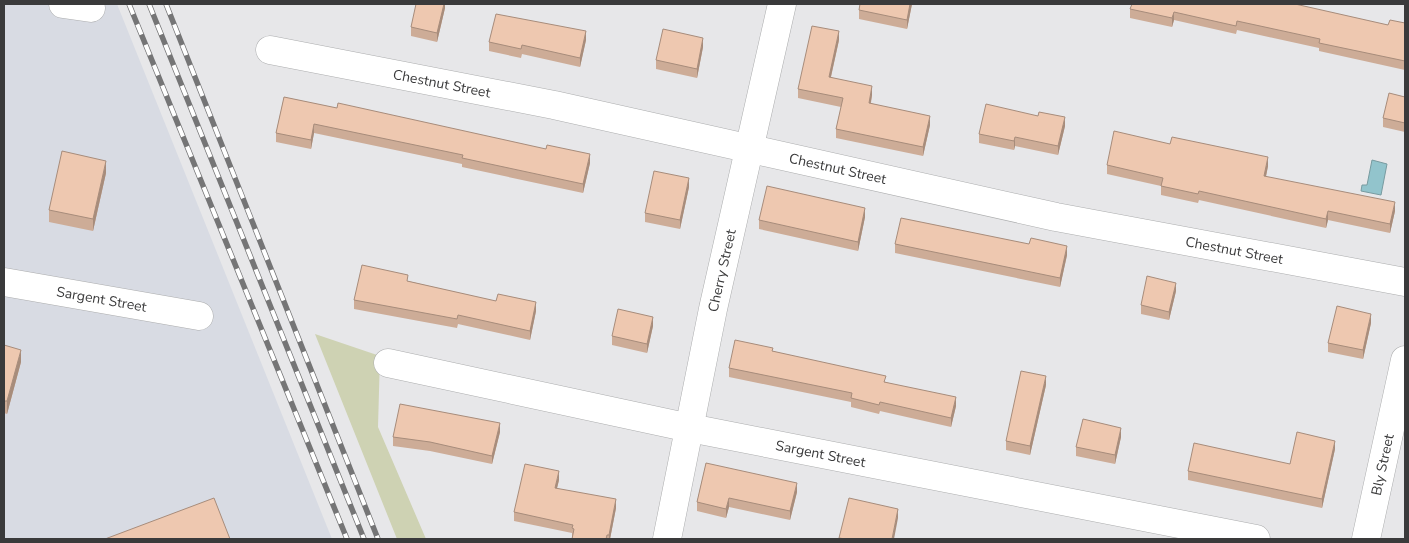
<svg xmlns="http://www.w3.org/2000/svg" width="1409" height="543" font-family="'Nunito Sans',sans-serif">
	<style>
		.built { fill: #d8dbe3 }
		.green { fill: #ced2b3 }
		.water { fill: #92c4cc; stroke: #789ba0 }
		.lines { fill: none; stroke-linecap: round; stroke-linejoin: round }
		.street-casing { stroke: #acadae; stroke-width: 29 }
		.street { stroke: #fff; stroke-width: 28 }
		.rail-casing { stroke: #757576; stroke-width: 5.5 }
		.rail { stroke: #fff; stroke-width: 4; stroke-dasharray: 11; stroke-linecap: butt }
		.wall { fill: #cdac97 }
		.shaded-wall { fill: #a78c7b }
		.building { fill: #eec8b0; stroke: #a78c7b }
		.labels { text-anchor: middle; stroke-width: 4; stroke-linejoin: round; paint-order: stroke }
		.street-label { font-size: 14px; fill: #3a3a3b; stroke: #fff }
	</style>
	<rect width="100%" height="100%" fill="#e7e7e9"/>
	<path class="built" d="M4,4h113l215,535h-328z"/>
	<path class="green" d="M315,334l65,22 -2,71 48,112h-29z"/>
	<path class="water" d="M1372,160l15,4 -6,31 -20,-4 1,-6h5z"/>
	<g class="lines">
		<defs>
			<g id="street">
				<path d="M63,4l28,4"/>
				<path id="s1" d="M270,50l284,55 502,112 349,65"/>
				<path id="s2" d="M4,282l195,34"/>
				<path id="s3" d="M388,363l302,65 566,111"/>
				<path id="s4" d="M667,539l46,-230 69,-305"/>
				<path id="s5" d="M1366,539l39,-179"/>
			</g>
		</defs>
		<use href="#street" class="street-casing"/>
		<use href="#street" class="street"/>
		<defs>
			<path id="rail" d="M129,4l218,535
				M149,4l215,535
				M166,4l212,535"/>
		</defs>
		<use href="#rail" class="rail-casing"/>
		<use href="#rail" class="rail"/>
	</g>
	<path class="wall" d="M445,4v4l-8,34 -26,-6v-9z
		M860,4h52l-5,25 -48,-10v-9z
		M1130,9l258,16 17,-2v47l-86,-19v-3l-82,-18 -1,4 -62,-14 -2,7 -42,-9z
		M586,40l-6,27 -58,-13 -1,4 -32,-7v-9z
		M839,40l-8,37 41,18 -1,8 59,22 -7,31 -87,-18v-9l5,-22 -43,-9v-9z
		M703,47l-6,31 -41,-9v-9z
		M284,97l306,66 -7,30 -121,-26v-3l-148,-31 -3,16 -35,-7v-9z
		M1405,97v35l-22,-5v-9z
		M1038,116l27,10 -7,29 -43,-9 -1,4 -35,-7v-9z
		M1107,165l161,1 -2,11 129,34 -5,22 -62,-13 -2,8 -127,-28 -1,3 -37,-8v-9l-54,-12z
		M106,173l-13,58 -44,-9v-12z
		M689,187l-9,42 -35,-7v-9z
		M865,217l-7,34 -99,-22v-9z
		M895,244h134l38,11 -7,32 -165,-34z
		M408,281l128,30 -6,29 -72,-16 -1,4 -103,-19v-9z
		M1176,291l-7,29 -28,-6v-9z
		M1371,323l-8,36 -35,-7v-9z
		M653,326l-6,27 -35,-8v-9z
		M4,345l17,17 -14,52 -3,-1z
		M773,351l113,31 70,24 -5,21 -71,-16 -1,3 -28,-7v-5l-122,-25v-9z
		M1046,385l-16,70 -24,-5v-9z
		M500,432l-8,32 -62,-13 -37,-5v-9z
		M1121,437l-6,27 -39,-8v-9z
		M1335,449l-13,59 -134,-28v-9l102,-7z
		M706,463l91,29 -7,28 -61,-13 -3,11 -29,-7v-9z
		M559,480l-2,8 59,20 -6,31h-38v-6l-58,-12v-9z"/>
	<path class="shaded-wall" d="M444,4h1v4l-8,34v-9z
		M910,4h2l-5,25v-9z
		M1174,12v8l-2,7v-9z
		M586,31v9l-6,27v-9z
		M839,31v9l-10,45v-8z
		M703,38v9l-6,31v-9z
		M872,86v9l-3,17v-9z
		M930,116v9l-7,31v-9z
		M1065,117v9l-7,29v-9z
		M314,124v9l-3,16v-9z
		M1015,137v9l-1,4v-9z
		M590,154v9l-7,30v-9z
		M1268,157v9l-4,19v-9z
		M106,161v12l-13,58v-12z
		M689,178v9l-9,42v-9z
		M1395,202v9l-5,22v-9z
		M865,208v9l-7,34v-9z
		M1328,211v9l-2,8v-9z
		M1067,246v9l-7,32v-9z
		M1176,283v8l-7,29v-8z
		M536,302v9l-6,29v-9z
		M1371,314v9l-8,36v-9z
		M653,317v9l-6,27v-9z
		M21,350v12l-14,52v-13z
		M1046,376v9l-16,70v-9z
		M956,397v9l-5,21v-9z
		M500,423v9l-8,32v-8z
		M1121,428v9l-6,27v-9z
		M1335,441v8l-13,59v-9z
		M559,471v9l-4,16v-8z
		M797,483v9l-7,28v-9z
		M729,498v9l-3,11v-9z
		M616,499v9l-6,31h-1v-4z
		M898,509v9l-4,21h-2z"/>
	<path class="building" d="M416,4h28l-7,29 -26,-6z
		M860,4h50l-3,16 -48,-10z
		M1132,4h163l93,21 2,-5 15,3v38l-86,-18 1,-4 -83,-18 -1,5 -62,-14 -2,6 -42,-9z
		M496,14l90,17 -6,27 -58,-13 -1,4 -32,-7z
		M812,26l27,5 -10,46 43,9 -3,17 61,13 -7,31 -87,-18 7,-31 -45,-9z
		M663,29l40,9 -6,31 -41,-9z
		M1389,93l16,4v26l-22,-5z
		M284,97l53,11 1,-5 208,46 1,-4 43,9 -7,30 -121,-26 1,-3 -149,-31 -3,16 -35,-7z
		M986,104l52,12 1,-4 26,5 -7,29 -43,-9 -1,4 -35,-7z
		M1114,131l56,13 2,-7 96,20 -4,19 131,26 -5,22 -62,-13 -2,8 -127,-28 -1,3 -37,-8 2,-8 -56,-13z
		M62,151l44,10 -13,58 -44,-9z
		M654,171l35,7 -9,42 -35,-7z
		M767,186l98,22 -7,34 -99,-22z
		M901,218l128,26 2,-6 36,8 -7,32 -165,-34z
		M362,265l46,10 -1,6 89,20 2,-7 38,8 -6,29 -72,-16 -1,4 -103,-19z
		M1147,276l29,7 -7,29 -28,-7z
		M1337,306l34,8 -8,36 -35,-7z
		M618,309l35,8 -6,27 -35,-8z
		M735,340l38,8 -1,3 114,25 -2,6 72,15 -5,21 -71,-16 -1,3 -28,-7 1,-5 -123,-25z
		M4,345l17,5 -14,51h-3z
		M1021,371l25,5 -16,70 -24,-5z
		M400,404l100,19 -8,33 -62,-14 -37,-5z
		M1083,419l38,9 -6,27 -39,-8z
		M1297,432l38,9 -13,58 -134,-28 6,-28 96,21z
		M706,463l91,20 -7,28 -61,-13 -3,11 -29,-7z
		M525,464l34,7 -4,17 61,11 -7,36h-2l-1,4h-34l2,-10 -2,-1 1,-3 -59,-13z
		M214,498l16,41h-125z
		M849,498l49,11 -6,30h-47l-6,-1z"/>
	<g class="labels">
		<g class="street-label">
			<text dy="5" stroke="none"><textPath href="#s1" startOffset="175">Chestnut Street</textPath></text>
			<text dy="5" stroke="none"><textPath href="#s1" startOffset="580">Chestnut Street</textPath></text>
			<text dy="5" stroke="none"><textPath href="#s1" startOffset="985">Chestnut Street</textPath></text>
			<text dy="5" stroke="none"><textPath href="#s4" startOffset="274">Cherry Street</textPath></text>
			<text dy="5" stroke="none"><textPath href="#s2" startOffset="99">Sargent Street</textPath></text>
			<text dy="5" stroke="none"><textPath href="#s3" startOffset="442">Sargent Street</textPath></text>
			<text dy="5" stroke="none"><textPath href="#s5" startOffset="76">Bly Street</textPath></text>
		</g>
	</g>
	<rect width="1409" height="543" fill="none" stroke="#3a3a3b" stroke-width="10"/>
</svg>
